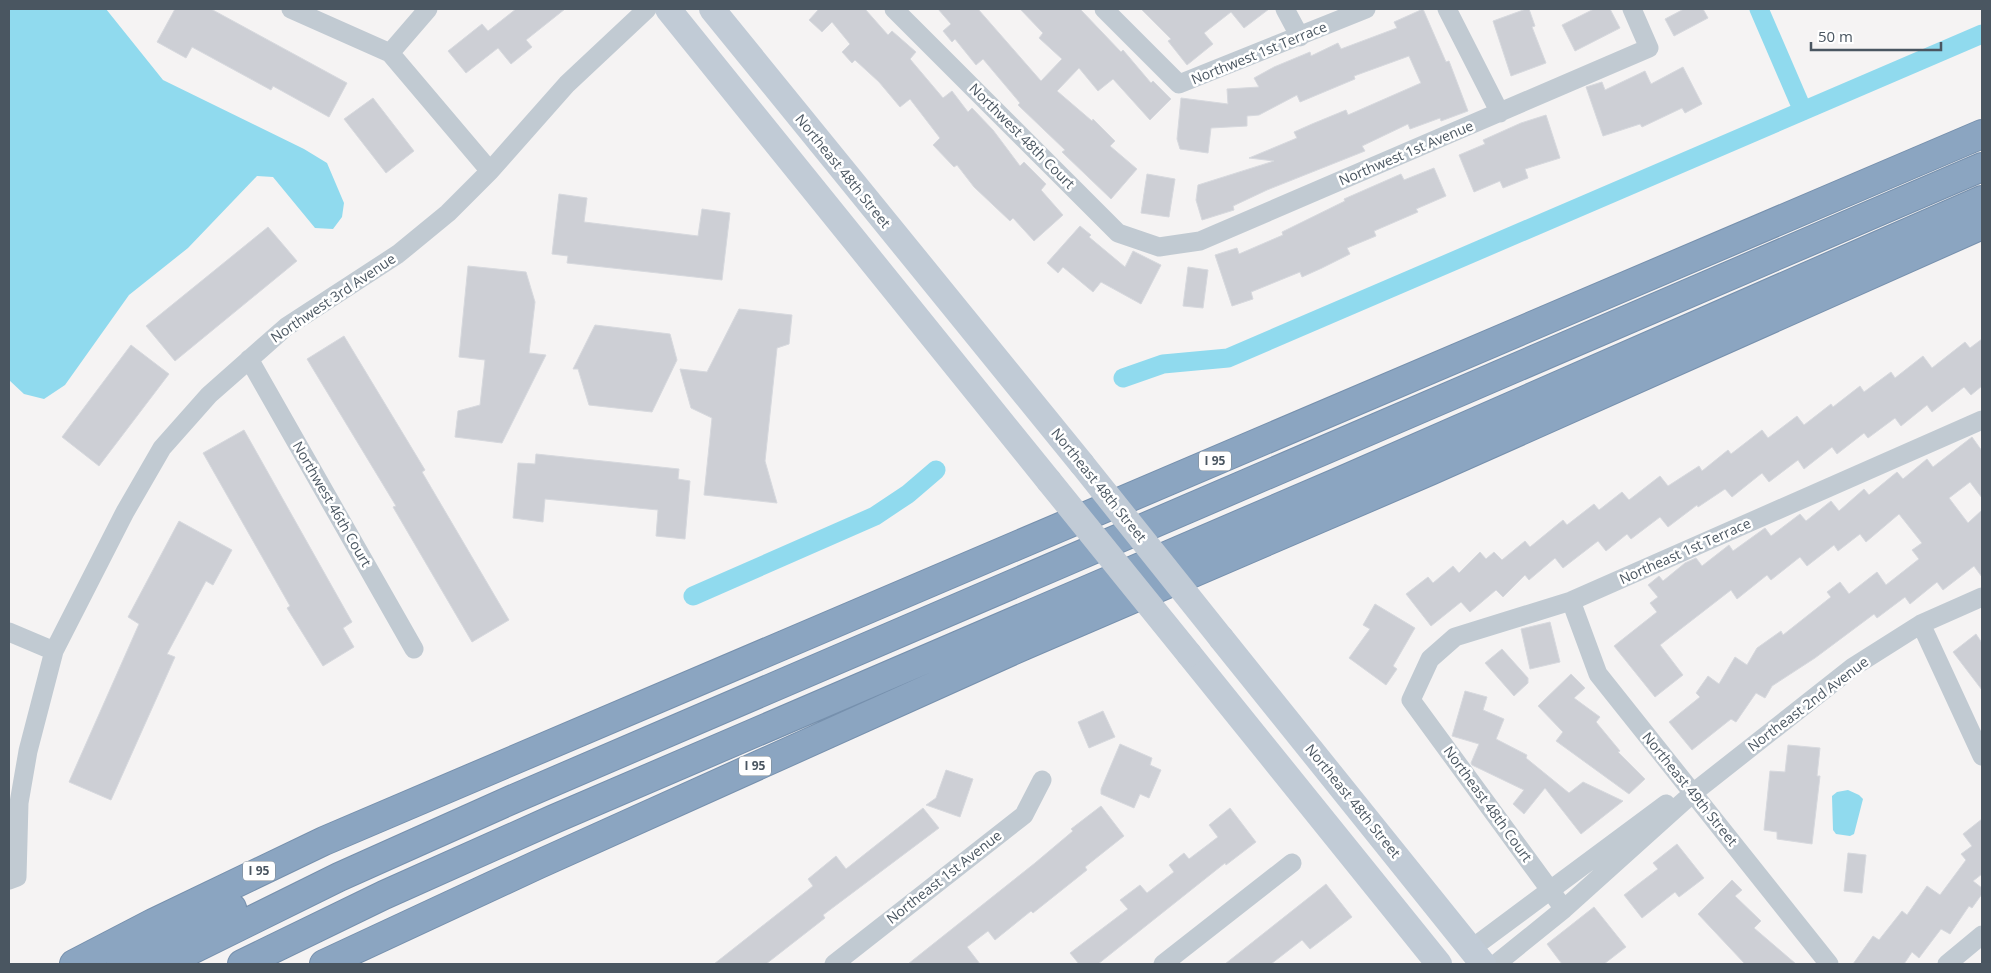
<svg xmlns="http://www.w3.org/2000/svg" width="1991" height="973" font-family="'Open Sans',sans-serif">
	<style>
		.water { fill: #90daee }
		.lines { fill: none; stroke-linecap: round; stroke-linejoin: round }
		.canal { stroke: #90daee; stroke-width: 19 }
		.building { fill: #cdcfd5; stroke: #d7d9de }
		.motorway-casing { stroke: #7690ad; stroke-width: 30 }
		.minor { stroke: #c1cad2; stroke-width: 19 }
		.secondary { stroke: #c1cbd6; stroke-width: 26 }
		.motorway { stroke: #8ba5c1; stroke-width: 28 }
		.secondary-bridge { stroke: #c1cbd6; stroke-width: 26 }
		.labels { text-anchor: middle; stroke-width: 5; stroke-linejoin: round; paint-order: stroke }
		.shield { fill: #fff; stroke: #808990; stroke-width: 1 }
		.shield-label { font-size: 12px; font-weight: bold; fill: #4a5661 }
		.street-label { font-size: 14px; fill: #4a5661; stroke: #fff }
	</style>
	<rect width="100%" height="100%" fill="#f5f3f3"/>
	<path class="water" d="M9,9h97l57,71 141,69 23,14 17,40 -2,14 -9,12 -18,-1 -42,-51 -16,-1 -69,72 -59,47 -64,90 -21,14 -20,-5 -15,-14z
		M1848,790l11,5 4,4 -9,35 -4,2 -14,-2 -3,-4 -1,-34 5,-4z"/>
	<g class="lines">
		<path class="canal" d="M1759,9l44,102
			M1123,378l40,-14 65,-6 754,-324
			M693,596l182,-80 33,-22 28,-24"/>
	</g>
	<path class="building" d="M175,9h36l136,74 -18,34 -56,-31 -2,4 -79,-43 -6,11 -29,-16z
		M516,9h49l-39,31 6,7 -21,17 -13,-16 -32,25 -18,-22 34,-27 6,7z
		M819,9h46l23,26 4,-4 24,21 -6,7 33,39 9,-7 16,21 4,-4 21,22 27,36 4,-4 22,22 -5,6 22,25 -29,26 -21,-23 -3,3 -36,-34 -17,-22 -3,2 -21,-22 7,-7 -30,-39 -10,8 -21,-25 -24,-22 -3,3 -10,-11 8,-8 -18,-22 -10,10 -13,-12z
		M938,9h40l63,72 21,-22 -23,-21 4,-5 -23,-24h60l41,43 2,-2 28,33 2,-2 18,18 -21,21 -37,-41 -15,12 -19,-23 -22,23 35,30 1,-2 22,22 -5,5 27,23 -26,30 -49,-47 3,-2 -47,-45 2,-2 -37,-44 -7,6 -21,-26 -3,3 -9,-11 8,-7z
		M1141,9h128l-25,19 -13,-16 -27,21 9,11 -26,21 -19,-24 3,-2z
		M1423,9l23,53 3,-1 19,50 -27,10 -1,-3 -30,11 -2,-5 -46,22 3,5 -98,39 -34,16 1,4 -32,10 -6,-20 2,-15 76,-24 -25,-3 48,-20 -3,-6 18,-8 34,-14 2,5 73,-32 -12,-27 -55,20 1,3 -55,23 -3,-7 -38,20 -12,1v10l-36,2 -3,25 -28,-4 -3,-10 4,-41 47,6 -1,-15 32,-2 -5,-9 20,-11 36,-15 1,4 27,-13 3,6 56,-21 -3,-6z
		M1526,9h3l6,17 -3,1 14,36 -35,13 -18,-55z
		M1594,9h16l10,19 -45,23 -13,-26z
		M1684,9h19l5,9 -34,18 -9,-17z
		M1683,67l19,37 -17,9 -3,-5 -40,19 -2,-3 -37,12 -17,-49 16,-5 3,8 40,-19 6,13z
		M373,98l41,53 -28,22 -42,-54z
		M1546,115l14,43 -35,11 3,9 -25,10 -3,-7 -26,11 -15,-37 26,-11 -2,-4 38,-17z
		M1434,168l12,28 -30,13 2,3 -44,19 2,5 -29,12 3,6 -28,14 -20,9 -2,-5 -49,20 2,7 -21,7 -17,-51 22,-7 2,6 44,-19 -1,-3 63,-31 -1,-2 57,-25 3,6z
		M1147,174l28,5 -6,38 -28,-4z
		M559,194l28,4 -3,24 114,14 4,-27 28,4 -8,67 -155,-17 1,-7 -16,-2z
		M1080,226l11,9 -2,2 36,30 8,-16 28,14 -20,39 -40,-22 -8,10 -30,-25 -5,6 -11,-10z
		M268,227l29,34 -122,100 -29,-35z
		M468,266l58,6 9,30 -6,51 17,2 -44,88 -47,-6 3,-26 22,-6 5,-45 -26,-3z
		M1188,267l20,3 -5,38 -20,-2z
		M739,309l53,6 -3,29 -12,4 -12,113 12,42 -73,-8 8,-77 -21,-10 -11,-39 27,3z
		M595,325l75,9 7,26 -25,52 -63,-7 -11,-36h-5z
		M344,336l81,134 -3,2 87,148 -37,22 -79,-135 3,-1 -89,-147z
		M1982,339v47l-11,9 -7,-8 -32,25 -5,-7 -26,21 -6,-8 -27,20 -4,-5 -27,21 -5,-7 -28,22 -6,-9 -29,22 -7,-9 -30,24 -7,-8 -27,18 -1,-2 -29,22 -8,-10 -29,22 -4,-5 -21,17 -8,-10 -35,27 -8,-10 -26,22 -4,-5 -22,22 -7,-7 -26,22 -9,-10 -30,24 -25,-32 22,-17 5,6 20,-17 6,7 21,-21 6,7 8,-7 8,8 23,-19 5,6 33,-27 4,5 27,-21 5,6 23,-18 7,8 31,-24 8,10 31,-20 3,5 26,-21 3,4 31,-24 6,8 29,-22 7,9 27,-21 2,3 27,-21 4,6 27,-20 4,6 28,-22 9,12 33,-26 5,6z
		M131,345l38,29 -70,92 -37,-29z
		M244,430l108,192 -9,6 11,19 -31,19 -36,-58 3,-2 -87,-153z
		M1972,437l10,14v47l-12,-16 -21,16 19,25 14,-13v67l-8,-11 -31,24 -6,-8 -27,22 -5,-7 -28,21 -3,-4 -59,44 -43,28 -7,12 -9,-5 -20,29 -5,-3 -39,31 -23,-28 31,-25 -4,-4 12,-17 11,8 16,-27 12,8 10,-17 24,-17 2,4 48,-38 -4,-5 13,-10 9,12 28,-22 9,13 33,-26 -7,-9 10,-7 -23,-29 -33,28 -6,-8 -22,17 -4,-6 -27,21 -7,-9 -29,23 -4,-5 -30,24 -6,-9 -71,55 23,30 -28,22 -41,-51 43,-34 -7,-9 8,-6 -10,-12 11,-9 4,5 22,-18 11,-5 6,8 27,-21 4,6 32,-23 6,8 29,-22 6,7 25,-20 8,10 25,-22 5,6 28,-23 6,7 24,-20 6,8z
		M536,454l143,15 -1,10 12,2 -5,58 -29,-3 2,-26 -113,-11 -2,23 -30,-4 5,-55 17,1z
		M179,521l53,29 -19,35 -7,-4 -39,73 8,3 -64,143 -42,-18 70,-158 -11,-7z
		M1375,604l40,24 -22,38 4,3 -11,16 -37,-27 21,-29 -7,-4z
		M1550,622l10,40 -30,7 -9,-40z
		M1976,634l6,9v47l-29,-38z
		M1502,649l26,29v5l-14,13 -29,-33z
		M1571,674l14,14 -11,10 26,19 -4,5 24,29 -2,1 27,27 -16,15 -73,-53 7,-9 -25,-26z
		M1465,691l22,6 -4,13 21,9 -8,20 31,16 -1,3 43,35 14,-11 40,19 -42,33 -36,-46 -21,26 -11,-10 11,-14 -52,-25 -1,-2 8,-19 -27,-8z
		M1103,711l12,26 -26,11 -11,-26z
		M1120,744l32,14 -2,7 11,5 -12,28 -9,-4 -6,14 -33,-14v-5z
		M1788,745l32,3 -3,28h3l-8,68 -35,-5v-7l-13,-2 6,-59 15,1z
		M946,770l27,9 -13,38 -34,-12 10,-7z
		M1101,806l23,30 -39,31 2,3 -54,43 -2,-2 -36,29 -7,-9 -21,16 13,17h-72l127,-101 38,-32 -2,-2z
		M923,808l16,20 -116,87 2,3 -59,46h-52l99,-78 -5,-7 28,-23 10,13z
		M1230,808l26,34 -30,23 -1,-2 -127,101h-19l-9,-11 58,-44 -8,-9 20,-15 7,8 27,-21 -5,-7 15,-12 5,6 29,-22 -9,-12z
		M1982,819v55l-9,7 9,7v6l-10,14 -3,-2 -19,28 -9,-5 -22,29 -7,-6 -8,12h-51l20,-28 6,4 23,-29 5,4 20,-29 13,9 26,-35 -5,-6 11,-8 -9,-12z
		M1677,844l27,34 -25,19 -4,-5 -33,26 -18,-23 34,-26 -5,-6z
		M1848,853l18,2 -4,38 -18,-2z
		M1732,880l10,10 -7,6 26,25 -7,7 42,36h-51l-47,-50z
		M1326,884l26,33 -42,32 -8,-9 -31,24h-46z
		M1594,907l32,40 -22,17h-42l-15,-20z"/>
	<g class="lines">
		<defs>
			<path id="motorway" d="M74,964l79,-41 171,-82 1658,-707
				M121,964l111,-56
				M163,964l176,-87 172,-77 1471,-633
				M242,964l142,-69 170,-76 782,-336 646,-283
				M324,964l213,-99 486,-219 407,-175 552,-246"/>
		</defs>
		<use href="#motorway" class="motorway-casing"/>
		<path class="minor" d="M291,9l99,44 100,118
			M894,9l224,224 41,14 41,-6 449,-193 -17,-39
			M1104,9l75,75 187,-75
			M1285,9l15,28
			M1447,9l53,104
			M390,53l38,-44
			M249,359l165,290
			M1571,601l27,73 231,290
			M1921,624l61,132
			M9,632l45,19
			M9,880l8,-3 2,-74 9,-52 26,-100 71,-139 37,-64 47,-53 77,-68 112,-73 50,-41 42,-42 77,-87 80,-75
			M1564,909l-153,-209 19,-41 25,-22 116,-36 411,-181
			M1471,949l195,-145
			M834,964l190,-149 18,-35
			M1163,964l129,-101
			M1496,964l68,-55 129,-116 160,-126 68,-43 61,-27
			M1947,964l35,-29"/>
		<path class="secondary" d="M668,9l381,472
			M712,9l370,455
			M1221,638l262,326
			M1189,654l250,310"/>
		<use href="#motorway" class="motorway"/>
		<path class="secondary-bridge" d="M1082,464l139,174
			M1049,481l140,173"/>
	</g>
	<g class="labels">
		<g class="shield">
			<rect x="1199" y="451.5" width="32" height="19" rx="4"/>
			<rect x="739" y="756.5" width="32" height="19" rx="4"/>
			<rect x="243" y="861.5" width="32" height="19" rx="4"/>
		</g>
		<g class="shield-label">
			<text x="1215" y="465">I 95</text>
			<text x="755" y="770">I 95</text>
			<text x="259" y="875">I 95</text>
		</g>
		<g class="street-label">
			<text transform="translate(1259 53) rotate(-22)" y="5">Northwest 1st Terrace</text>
			<text transform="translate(1022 136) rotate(45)" y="5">Northwest 48th Court</text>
			<text transform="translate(1406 153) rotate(-23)" y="5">Northwest 1st Avenue</text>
			<text transform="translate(843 171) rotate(51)" y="5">Northeast 48th Street</text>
			<text transform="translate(333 298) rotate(-34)" y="5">Northwest 3rd Avenue</text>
			<text transform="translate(1099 485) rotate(51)" y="5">Northeast 48th Street</text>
			<text transform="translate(332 504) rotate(60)" y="5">Northwest 46th Court</text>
			<text transform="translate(1685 551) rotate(-24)" y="5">Northeast 1st Terrace</text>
			<text transform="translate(1808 704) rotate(-37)" y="5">Northeast 2nd Avenue</text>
			<text transform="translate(1690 789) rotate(51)" y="5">Northeast 49th Street</text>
			<text transform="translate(1353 801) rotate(51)" y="5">Northeast 48th Street</text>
			<text transform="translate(1488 804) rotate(54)" y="5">Northeast 48th Court</text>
			<text transform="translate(944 877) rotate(-38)" y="5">Northeast 1st Avenue</text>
		</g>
	</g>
	<rect width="1991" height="973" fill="none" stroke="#4a5661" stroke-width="20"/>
	<path d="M1811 42v8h130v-8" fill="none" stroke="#4a5661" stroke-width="2.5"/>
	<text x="1818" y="42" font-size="15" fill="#4a5661" stroke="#ffffff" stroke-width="4" paint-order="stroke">50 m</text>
</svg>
